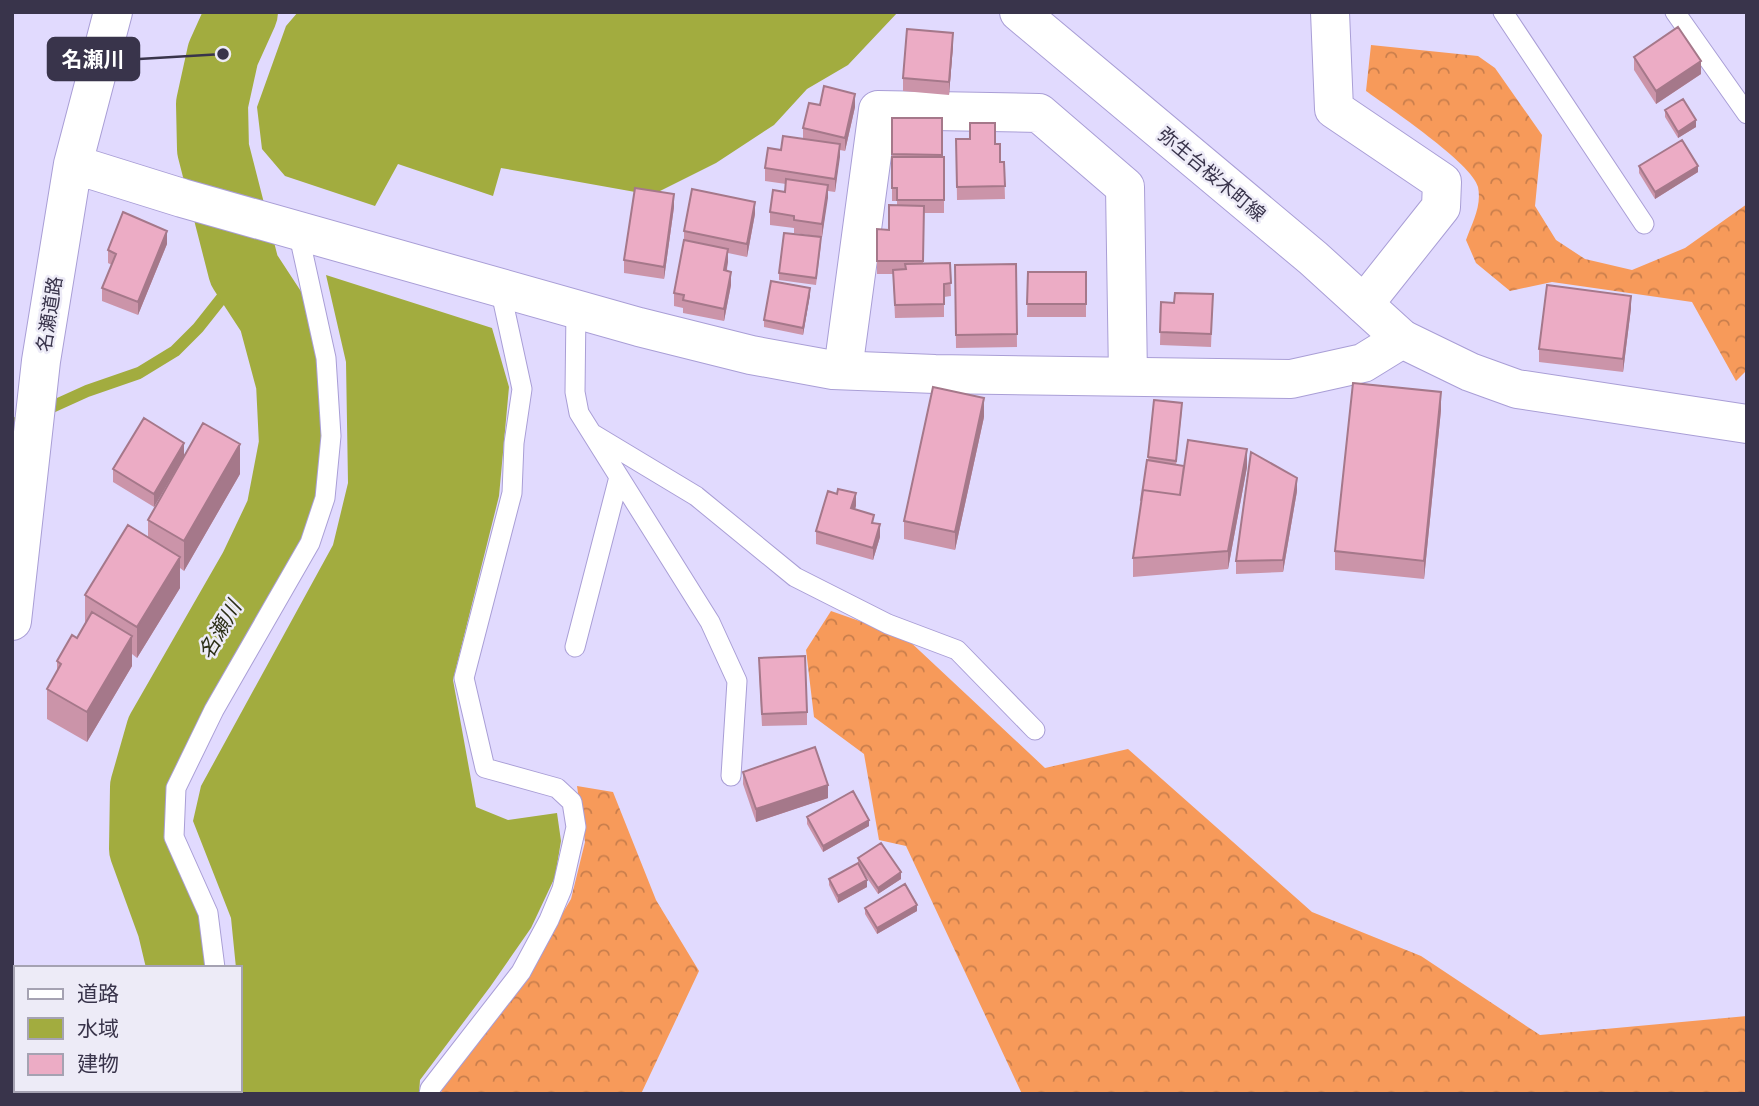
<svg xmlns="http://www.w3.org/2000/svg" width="1759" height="1106" font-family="Arial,'Noto Sans JP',sans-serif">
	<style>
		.forest { fill: url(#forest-crowns) }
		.water { fill: #a2ac3f }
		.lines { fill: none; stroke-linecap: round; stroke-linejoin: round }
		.stream { stroke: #a2ac3f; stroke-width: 12 }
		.river { stroke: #a2ac3f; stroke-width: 72 }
		.service-casing { stroke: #a99ed6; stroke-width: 21 }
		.minor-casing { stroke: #a99ed6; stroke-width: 40 }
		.tertiary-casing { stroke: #a99ed6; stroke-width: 40 }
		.secondary-casing { stroke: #a99ed6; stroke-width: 40 }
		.service { stroke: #fff; stroke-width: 19 }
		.minor { stroke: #fff; stroke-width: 38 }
		.tertiary { stroke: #fff; stroke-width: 38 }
		.secondary { stroke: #fff; stroke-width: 38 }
		.wall { fill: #cb94a9 }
		.shaded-wall { fill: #a5788a }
		.building { fill: #ecacc5; stroke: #a5788a; stroke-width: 2 }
		.labels { text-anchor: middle; stroke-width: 5; stroke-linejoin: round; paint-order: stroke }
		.street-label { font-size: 19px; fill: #39344b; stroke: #edebf7 }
		.water-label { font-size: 21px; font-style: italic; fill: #2c2f17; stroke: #edebf7 }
		.leader { fill: none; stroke: #39344b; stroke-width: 2.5 }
		.callout-dot { fill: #39344b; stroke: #edebf7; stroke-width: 2.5 }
		.callout { fill: #39344b; stroke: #39344b; stroke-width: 2.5 }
		.callout-label { font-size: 21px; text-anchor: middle; font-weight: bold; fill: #fff }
	</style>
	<defs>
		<pattern id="forest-crowns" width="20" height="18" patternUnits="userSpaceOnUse" patternTransform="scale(1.75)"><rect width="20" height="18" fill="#f79a5a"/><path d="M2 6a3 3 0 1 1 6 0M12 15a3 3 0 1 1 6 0" fill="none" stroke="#c97e4c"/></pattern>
	</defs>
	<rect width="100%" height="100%" fill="#e1dafe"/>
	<path class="forest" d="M1371,45l107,11 17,12 47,67 -7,71 21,34 29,19 47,11 53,-22 62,-44v166l-11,11 -44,-79 -140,-20 -42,9 -34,-28 -10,-23c6,-17 16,-34 12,-53 -5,-23 -90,-80 -112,-96z
		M831,611l74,26 140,131 83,-19 184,163 109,44 119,79 207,-19v78h-725l-116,-248 -27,-6 -15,-86 -50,-37 -8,-67z
		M577,786l36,6 43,108 43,71 -58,123h-200l1,-7 86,-116 43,-72 14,-57z"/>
	<path class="water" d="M298,12h600l-50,53 -41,24 -33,36 -58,38 -64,32 -151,-27 -8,28 -95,-32 -23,42 -90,-30 -23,-27 -5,-42 29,-81z
		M326,275l166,53 17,59 -10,109 -46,184 23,127 32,13 49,-7 4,28 -6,36 -24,51 -41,59 -70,93 -1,14h-185v-4h6v-122h-4l-5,-50 -38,-97 8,-35 132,-241 15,-62 -2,-121z"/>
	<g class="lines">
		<path class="stream" d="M12,425l75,-34 52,-18 36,-22 23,-23 46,-58"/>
		<path class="river" d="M183,968l-10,-42 -28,-77 1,-62 16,-56 93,-162 27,-57 13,-68 -3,-61 -18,-67 -30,-46 -31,-121 -1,-45 11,-50 19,-42
			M182,1094l1,-4"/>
		<defs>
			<path id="service" d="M1503,12l141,212
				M1675,12l72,102
				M576,309l-1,83 4,21 131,209 27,59 -6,95
				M593,434l103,62 99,81 93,47 69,26 78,80
				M575,647l44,-170
				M215,968l-7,-55 -34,-76 2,-49 38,-78 96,-167 15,-45 6,-62 -5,-78 -28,-127
				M214,1094l1,-4
				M429,1094l1,-5 91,-117 28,-52 13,-31 14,-62 -4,-25 -15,-14 -72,-20 -21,-90 48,-185 2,-50 8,-54 -22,-101"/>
			<path id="minor" d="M1330,12l4,97 108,73 -1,25 -77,97
				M843,370l35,-260 161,3 86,74 3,189"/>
			<path id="tertiary" d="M73,164l109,34 457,129 112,28 82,15 102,4 356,5 72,-16 39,-24 68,33 47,17 230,35
				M12,621l29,-260 32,-197 40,-152"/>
			<path id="secondary" d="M1019,12l294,246 89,81"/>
		</defs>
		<use href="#service" class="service-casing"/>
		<use href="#minor" class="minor-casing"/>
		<use href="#tertiary" class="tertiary-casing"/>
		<use href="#secondary" class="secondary-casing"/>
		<use href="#service" class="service"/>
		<use href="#minor" class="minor"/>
		<use href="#tertiary" class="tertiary"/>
		<use href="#secondary" class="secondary"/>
	</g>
	<path class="wall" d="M953,46l-4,49 -46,-4v-13z
		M1634,57l67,17 -45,30 -22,-34z
		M820,105l35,2 -10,44 -5,-1 -5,42 -7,-1 -6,46 -28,-4v-5l-24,-3v-13l15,-20 1,-8 -21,-3v-13l16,-18 22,-11v-11z
		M1665,110l31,17 -18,11 -13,-21z
		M892,118h50v39h2v56h-20l-1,51 27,-1 1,33 -7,1v20l-49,1 -2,-44h-16v-45l12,1 8,-25v-4h-5z
		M956,139l39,5 5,18h4l1,37 -48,1z
		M1639,166l59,6 -43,27 -16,-26z
		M674,207l-10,72 -40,-6v-13z
		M755,214l-8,43 -19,-4 -1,18 4,14 -7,36 -41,-8v-5l-9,-2v-13l10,-53v-9z
		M167,244l-29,71 -36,-14v-13l10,-23 -4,-2v-13z
		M821,244l-5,41 -37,-5v-7z
		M1016,264l1,83 -61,1 -1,-83z
		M1028,272h58v45h-59z
		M1213,294l-2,53 -51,-2 1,-43 13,1z
		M810,295l-7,40 -39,-8v-7z
		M1631,308l-8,64 -84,-10v-13z
		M1154,400l28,10 -6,55 8,1 63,1 -19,102 -95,8v-19l15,-98z
		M1441,410l-17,169 -89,-9v-19z
		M984,417l-29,133 -51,-11v-18z
		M184,456l-30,51 -41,-25v-13z
		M240,474l-56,97 -4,-3v20l-43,70 -5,-4v12l-45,76 -40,-23v-30l10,-17v-11l20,-23 8,-13v-30l63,-57v-18z
		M1297,491l-14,81 -47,2v-13z
		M856,506l-1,3 19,14 6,14 -7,23 -57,-16v-13z
		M759,671l48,41v13l-45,1z
		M743,772l85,26 -72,24 -13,-38z
		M807,817l62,9 -46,26 -16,-28z
		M858,858l43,21 -23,15 -19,-28 8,21 -29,16 -9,-18v-6l29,-15z
		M865,908l52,3 -40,23 -12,-20z"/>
	<path class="shaded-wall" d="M953,33v13l-4,49v-13z
		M1701,61v13l-45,30v-13z
		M855,94v13l-10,44v-13z
		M1696,120v7l-18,11v-6z
		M840,144v13l-5,35v-13z
		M1698,166v6l-43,27v-7z
		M828,185v13l-6,39v-13z
		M674,194v13l-10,72v-12z
		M755,202v12l-8,43v-13z
		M167,231v13l-29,71v-13z
		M728,249v13l-4,21v-13z
		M731,272v13l-7,36v-12z
		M810,288v7l-7,40v-7z
		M1631,296v12l-8,64v-13z
		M1441,392v18l-17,169v-18z
		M984,398v19l-29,133v-18z
		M184,443v13l-30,51v-13z
		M240,444v30l-56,97v-30z
		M1247,449v18l-19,102v-18z
		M1297,478v13l-14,81v-12z
		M856,493v13l-5,15v-13z
		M880,524v13l-7,23v-12z
		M180,557v31l-43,70v-31z
		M132,636v30l-45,76v-30z
		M828,785v13l-72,24v-13z
		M869,820v6l-46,26v-6z
		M901,872v7l-23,15v-6z
		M867,880v7l-29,16v-7z
		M917,905v6l-40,23v-6z"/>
	<path class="building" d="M1678,27l23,34 -45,30 -22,-34z
		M907,29l46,4 -4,49 -46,-4z
		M824,86l31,8 -10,44 -42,-10 6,-25 11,2z
		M1683,99l13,21 -18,12 -13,-22z
		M892,118h50v37l-50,-1z
		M970,123h25v21h5v18h4l1,24 -48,1 -1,-48h14z
		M783,136l57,8 -5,35 -70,-11 3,-20 13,2z
		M1682,140l16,26 -43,26 -16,-26z
		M892,157h52v43h-47v-12h-5z
		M786,179l42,6 -6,39 -28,-4v-4l-24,-4 3,-22 12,2z
		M635,188l39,6 -10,73 -40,-7z
		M692,189l63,13 -8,42 -63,-13z
		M889,205l35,1 -1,55h-46v-32l12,1z
		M123,212l44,19 -29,71 -36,-14 14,-34 -8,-4z
		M784,233l37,4 -5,41 -37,-5z
		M684,240l44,9 -4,21 7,2 -7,37 -41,-9 1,-5 -10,-2z
		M950,263l1,20 -7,1v20l-49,1 -2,-35 13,-1 -1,-5z
		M1016,264l1,70 -61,1 -1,-70z
		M1028,272h58v32h-59z
		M771,281l39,7 -7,40 -39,-8z
		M1547,285l84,11 -8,63 -84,-10z
		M1175,293l38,1 -2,40 -51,-2 1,-30 13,1z
		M1353,383l88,9 -17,169 -89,-10z
		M933,387l51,11 -29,134 -51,-11z
		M1154,400l28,3 -6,58 -28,-4z
		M144,418l40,25 -30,51 -41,-25z
		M203,423l37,21 -56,97 -36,-21z
		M1188,440l59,9 -19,102 -95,7 10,-68 37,5z
		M1251,452l46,26 -14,82 -47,1z
		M1147,460l37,6 -4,29 -37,-5 -2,11z
		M838,489l18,4 -5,15 23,7 -2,8 8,1 -7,24 -57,-17 12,-40 9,3z
		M128,525l52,32 -43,70 -52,-32z
		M92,612l40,24 -45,76 -40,-23 14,-25 -4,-3 15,-26 5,3z
		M805,656l2,56 -45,2 -3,-56z
		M815,747l13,38 -72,24 -13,-37z
		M853,791l16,29 -46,26 -16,-29z
		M881,843l20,29 -23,16 -20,-30z
		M858,863l9,17 -29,16 -9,-17z
		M905,884l12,21 -40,23 -12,-20z"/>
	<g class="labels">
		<g class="street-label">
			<text transform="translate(1212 174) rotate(40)" y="7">弥生台桜木町線</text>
			<text transform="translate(49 314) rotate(-81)" y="7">名瀬道路</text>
		</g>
		<g class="water-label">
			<text transform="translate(220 630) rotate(-60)" y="7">名瀬川</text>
		</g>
	</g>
	<path class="leader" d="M223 54L139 59"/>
	<circle class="callout-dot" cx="223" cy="54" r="7"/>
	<rect class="callout" x="48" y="38" width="91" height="42" rx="7"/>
	<g class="callout-label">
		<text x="93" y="67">名瀬川</text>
	</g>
	<rect width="1759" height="1106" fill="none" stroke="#39344b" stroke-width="28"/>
	<rect x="14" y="966" width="228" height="126" fill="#edebf7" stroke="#a5a2b2" stroke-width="2"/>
	<rect x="28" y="989" width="35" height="10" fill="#ffffff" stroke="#a5a2b2" stroke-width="2"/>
	<text x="77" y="1001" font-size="21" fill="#39344b">道路</text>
	<rect x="28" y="1018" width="35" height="21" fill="#a2ac3f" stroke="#a5a2b2" stroke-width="2"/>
	<text x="77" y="1036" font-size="21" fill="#39344b">水域</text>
	<rect x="28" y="1054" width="35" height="21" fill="#ecacc5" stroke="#a5a2b2" stroke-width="2"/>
	<text x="77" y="1071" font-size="21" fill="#39344b">建物</text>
</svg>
